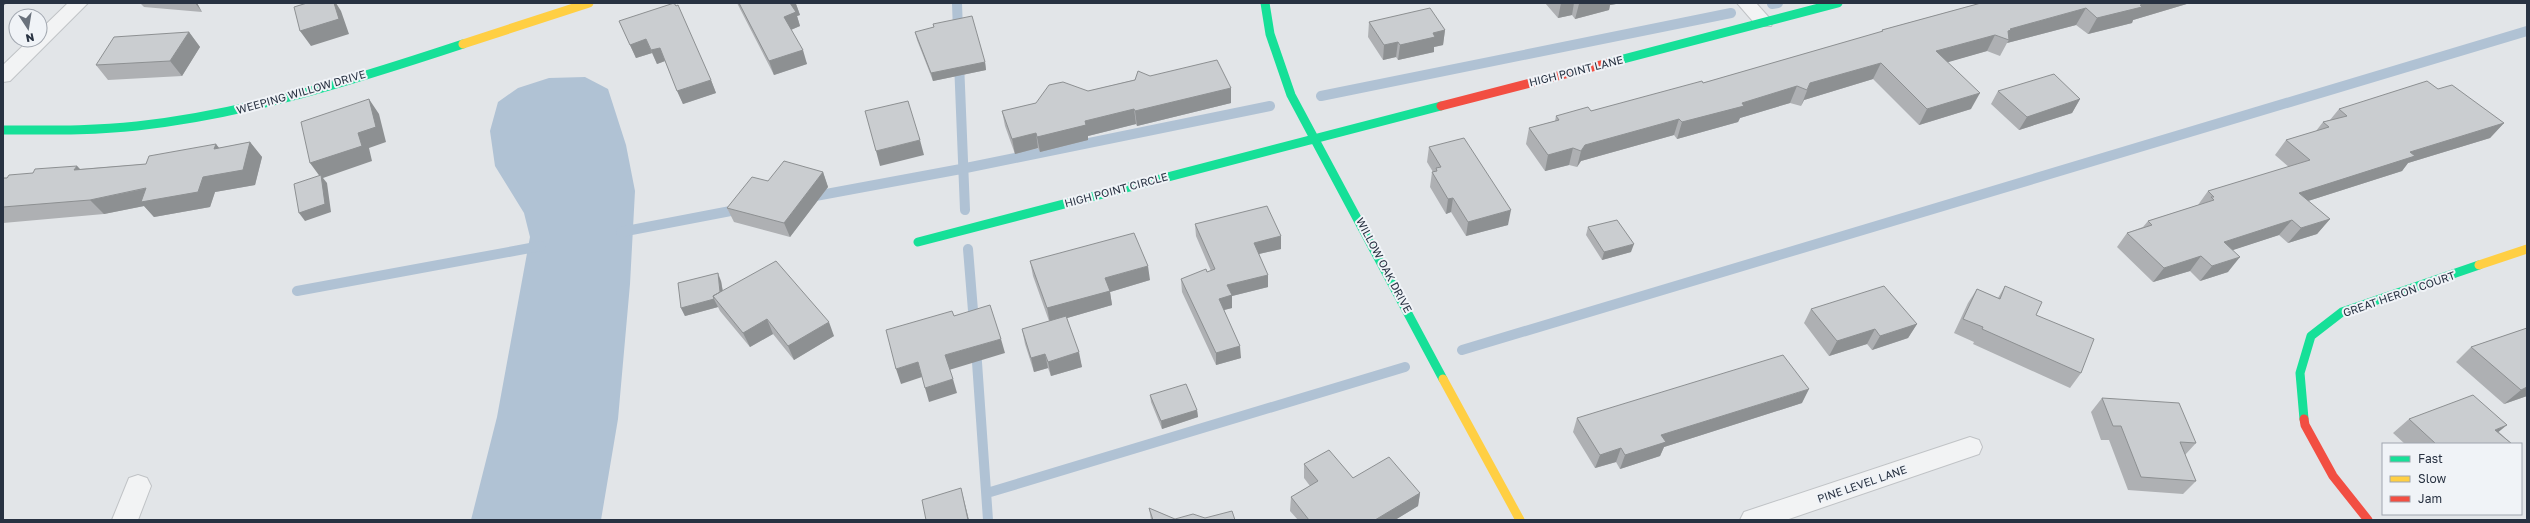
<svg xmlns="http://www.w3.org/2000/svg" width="2530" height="523" font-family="'Golos Text',sans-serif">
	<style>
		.water { fill: #b0c2d4 }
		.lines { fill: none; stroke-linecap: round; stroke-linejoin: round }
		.stream { stroke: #b0c2d4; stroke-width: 10 }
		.street-casing { stroke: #c0c3c6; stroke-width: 2 }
		.street { fill: #f2f3f4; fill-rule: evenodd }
		.fast { stroke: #16e098; stroke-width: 9 }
		.slow { stroke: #ffcf43; stroke-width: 9 }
		.jam { stroke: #f24e42; stroke-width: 9 }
		.wall { fill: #aeb0b3 }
		.shaded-wall { fill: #8d9092 }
		.building { fill: #cacdd0; stroke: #8d9092 }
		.labels { text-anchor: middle; stroke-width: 4; stroke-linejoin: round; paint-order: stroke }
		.street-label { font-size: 11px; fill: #283242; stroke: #f0f3f7 }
	</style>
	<rect width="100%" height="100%" fill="#e2e5e8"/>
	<path class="water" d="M585,77l23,12 18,56 9,46 -5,93 -12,135 -17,101h-130l26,-103 33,-180 -6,-24 -29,-47 -5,-35 8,-29 20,-14 31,-10z"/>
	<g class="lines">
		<path class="stream" d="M957,3l1,29
			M1772,4l6,-1
			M959,62l6,148
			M1321,96l410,-83
			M810,197l151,-28 309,-63
			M621,232l120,-23
			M968,249l6,74
			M297,291l244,-45
			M976,348l12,172
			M1462,350l1065,-319
			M987,493l418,-126"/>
		<defs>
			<path id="street" d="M68,3h20l-78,78 -7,1v-17l26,-25h11v-10z
				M1737,3h19l17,19 -2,4h-14z
				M1970,437l9,3 3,7 -3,7 -193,66h-46l4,-8 9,-3z
				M138,475l9,3 4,8 -13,34h-26l17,-42z"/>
		</defs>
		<use href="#street" class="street-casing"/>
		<use href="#street" class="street"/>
		<path class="fast" d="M1265,3l5,31 21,61 152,284
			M1608,63l230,-60
			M3,130c44,0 89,1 134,-4 111,-12 220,-47 326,-82
			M918,242l523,-136
			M2304,419l-4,-46 11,-37 31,-24 137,-47"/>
		<path class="slow" d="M463,44l126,-41
			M2479,265l48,-16
			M1443,379l77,141"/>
		<path class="jam" d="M1441,106l167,-43
			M2304,419l1,6 28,51 35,44"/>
	</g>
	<path class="wall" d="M140,3h57l5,9 -58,-5z
		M737,3h63l-4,1 4,11 -3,1 3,10 -9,4 16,34 -33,11z
		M1545,3h71v1l-6,1 -1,5 -34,9 -3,-4 -14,3z
		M1981,3h209l-57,17 -1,3 -44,11 -12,-9 -69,18 -7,13 -13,-5 -40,11 24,47 -52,16 -46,-46 -69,21 -3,6 -11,-3 -50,15 -2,4 -61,17 -3,-4 -93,26 -4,6 -8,-2 -24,6 -19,-27 3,-16 26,-7 1,-5 35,-5 112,-28 178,-51 1,-2z
		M619,21l92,59 5,13 -33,11 -18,-43 -8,3 -5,-11 -16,5z
		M1369,22l76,8 -2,15 -9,2v5l-36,8 -2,-3 -13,3 -15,-23z
		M189,32l11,15 -18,29 -74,4 -12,-15z
		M915,32l70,30 1,8 -53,11 -16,-41z
		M1150,76l81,12v15l-94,23 -1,-2 -48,12v4l-48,12 -2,-4 -23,6 -10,-28 -3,-15 86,-20z
		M2438,89l66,34 -14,15 -82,25 -6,8 -94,30 22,18 -13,15 -29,9 -9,-8 -47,15 -4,22 -28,9 -10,-10 -37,11 -36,-35 10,-14 16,-6 5,-6 50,-16 10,-14 81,-24 -14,-12 11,-15 30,-9 7,-9 7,-2 9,-11z
		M1998,91l82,8 -8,14 -53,17 -28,-26z
		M250,142l12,15 -7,28 -40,7 -5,15 -56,10 -10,-11 -40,8 -101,9v-45h4l70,-12 3,3 66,-5 73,-16z
		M1429,147l79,78 -42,11 -15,-24 -5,2 -16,-27 2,-15h1l-6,-10z
		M823,172l5,15 -38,50 -56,-15 -7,-14 41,-27z
		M1195,224l86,12v13l-22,5 9,33 -36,9v12l-8,2 17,48 -25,7 -34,-73 -1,-13 30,-8 -15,-35z
		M1588,227l43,25 -29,8 -16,-25z
		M1030,261l120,19 -40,12 2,13 -45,13 15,49 -31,9 -3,-8 -14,4 -9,-28 -3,-15 27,-8 -16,-45z
		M721,281l2,10 111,45 -40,24 -21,-26 -23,13 -30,-36 -2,-4 -33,9 -4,-8z
		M2005,286l76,87 -11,15 -97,-44 1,-2 -20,-9 14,-30 9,-14 21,9z
		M1811,309l106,15 -9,14 -36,12 -5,-6 -38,12 -25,-33z
		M2527,328v68l-23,8 -48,-42 15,-15z
		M1150,395l47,15 1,7 -36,12 -11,-27z
		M2102,398l94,45 -11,12 11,26 -13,13 -55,-4 -19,-50h-8l-10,-28z
		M1802,403l-138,44 -4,9 -40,13 -4,-7 -21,6 -22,-36 4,-14z
		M2409,419l90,13 13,12h-107l-12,-11z
		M1304,464l49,14 67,15 -2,13 -23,14h-97l-8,-9 1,-14 19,-11 -6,-8z
		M1149,508l26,11 30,-1 30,2h-84z"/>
	<path class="shaded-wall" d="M3,3h4l-4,3z
		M195,3h2l5,9z
		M334,3h2l5,8 8,23 -38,12 -11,-15z
		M790,3h10l-4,1 4,11 -3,1 3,10 -12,5 -4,-14z
		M1561,3h13l-2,12 -14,3z
		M1583,3h33v1l-6,1 -1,5 -34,9 4,-15z
		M2146,3h44l-57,17 -1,3 -44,11 9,-16z
		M2086,8l-10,17 -69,18 2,-3 -5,-2 6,-9z
		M1445,30l-2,15 -9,2v5l-36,8 2,-15 33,-12z
		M189,32l11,15 -18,29 -12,-15z
		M1995,35l-8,16 -59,17 8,-17z
		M646,39l6,14 -16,5 -6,-13z
		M1398,42l-2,15 -13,3 1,-15z
		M660,48l5,13 -8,3 -6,-14z
		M803,50l4,14 -33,11 -5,-14z
		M985,62l1,8 -53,11 -2,-8z
		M1881,63l-8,16 -69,21 -3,6 9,-23z
		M711,80l5,13 -33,11 -6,-13z
		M1797,86l-7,17 -50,15 -2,4 -61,17 5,-17 60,-19z
		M1231,88v15l-94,23 -2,-15z
		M1980,93l-9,16 -52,16 8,-16z
		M369,99l10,15 7,28 -17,6 3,13 -49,17 4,5 4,29 -26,9 -6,-8 22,-35 -11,-15 48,-30z
		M2080,99l-8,14 -53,17 8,-13z
		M1134,109l2,15 -48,12v4l-48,12 -3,-15 48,-16z
		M1679,119l-5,16 -93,26 -4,6 4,-16 4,-6z
		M2504,123l-14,15 -82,25 -6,8 -116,37 13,-15 111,-41z
		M1036,133l2,15 -23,6 -3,-15z
		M920,140l4,15 -44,11 -4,-15z
		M250,142l12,15 -7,28 -40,7 -5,15 -56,10 -10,-11 -40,8 -14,-14 113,-23z
		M216,144l12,15 -14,-10z
		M1573,148l-4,17 -24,6 3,-16z
		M77,166l14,15 -17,-11z
		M823,172l5,15 -38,50 -6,-14z
		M1453,198l-2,14 -5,2 2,-15z
		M1511,210l-3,15 -42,11 2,-14z
		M2330,219l-13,15 -29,9 13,-15z
		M2292,220l-13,15 -67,22 12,-15z
		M1281,236v13l-27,6v-12z
		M1634,244l-3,8 -29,8 2,-8z
		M2201,256l-11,15 -37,11 11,-14z
		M2240,257l-12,15 -28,9 12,-15z
		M1148,266l2,14 -40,12 2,13 -62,18 -3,-15 58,-30z
		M718,273l3,8 4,25 -4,-8z
		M1268,275v12l-36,9v12l-12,3 -1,-12 8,-14z
		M714,299l4,8 -33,9 -4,-8z
		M767,319l6,15 -23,13 -7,-14z
		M829,322l5,14 -40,24 -6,-14z
		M1917,324l-9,14 -36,12 8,-14z
		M1875,329l-8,15 -38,12 8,-15z
		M1001,339l4,14 -56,17 -4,-15z
		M1240,346l1,12 -25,7v-12z
		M1079,352l3,15 -31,9 -3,-14z
		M1045,354l3,14 -14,4 -3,-14z
		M918,362l4,15 -21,7 -5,-15z
		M953,379l4,14 -28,9 -4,-14z
		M2527,387v9l-23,8 17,-14z
		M1809,389l-7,14 -138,44 -4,9 -40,13 5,-14 36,-20z
		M1197,410l1,7 -36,12 -1,-8z
		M2507,425l-17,14 5,-9z
		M1621,448l-5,14 -21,6 5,-13z
		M961,488l8,32h-1z
		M1420,493l-2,13 -23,14h-20z"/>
	<path class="building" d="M307,3h27l5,16 -39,12 -6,-24z
		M674,3l2,3 2,-1 33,75 -34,11 -17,-43 -9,2 -5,-11 -16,6 -11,-24z
		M739,3h52h-1l6,9 -12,5 19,33 -34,11z
		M1981,3h165l-6,2 2,2 -45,11 -11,-10 -76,21 1,1 -3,1 1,9 -14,-5 -59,16 44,42 -53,16 -46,-46 -71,20 -3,7 -10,-4 -55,17 2,3 -62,16 -3,-3 -94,26 -4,6 -8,-3 -25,7 -19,-27 30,-8 -3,-4 32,-9 3,4 111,-30 1,2 180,-52 -1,-1z
		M1430,8l15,22 -12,3 2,4 -35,8 -2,-3 -14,3 -15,-23z
		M972,16l13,46 -54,11 -16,-41 19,-5 -1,-3z
		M189,32l-19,29 -74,4 18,-28z
		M1217,60l14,28 -96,23 -1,-2 -49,12 1,4 -49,12 -1,-4 -24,6 -10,-28 34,-8 13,-18 14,-3 25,9 47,-11 3,-9 12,5z
		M2054,74l26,25 -53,18 -29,-26z
		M2427,81l11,8 14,-4 52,38 -94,29 5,4 -116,37 31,26 -29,9 -9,-8 -68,22 16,15 -28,9 -11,-10 -37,12 -37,-35 25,-8 -4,-4 66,-21 -3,-3h3l-6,-6 102,-31 -24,-20 43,-13 -6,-5 24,-6 -8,-7z
		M369,99l7,28 -18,6 4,13 -52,17 -9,-41z
		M908,101l12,39 -44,11 -11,-40z
		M1464,138l47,72 -43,12 -15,-24 -5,1 -16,-27 5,-1 -1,-3 5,-1 -12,-20z
		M250,142l-7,28 -40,7 -5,15 -57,10 5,-14 -56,12 -87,7v-29h4l2,-3 24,-2 2,-4 42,-3 -3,4 72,-6 3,-8 67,-12 -2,5z
		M784,161l39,11 -39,51 -57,-15 25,-31 16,4z
		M321,175l4,29 -26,9 -5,-29z
		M1267,206l14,30 -27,7 14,32 -41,10 5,10 -13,4 21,47 -24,7 -35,-74 25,-10 1,3 8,-3 -20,-45z
		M1617,220l17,24 -30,8 -16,-25z
		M1134,233l14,33 -43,12 5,13 -63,17 -17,-47z
		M776,261l53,61 -41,24 -21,-27 -24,14 -30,-37z
		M718,273l2,19 -7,4 1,3 -33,9 -3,-25z
		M1884,286l33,38 -37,12 -5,-7 -38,12 -26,-32z
		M2005,286l37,16 -6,13 58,24 -13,34 -99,-44 1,-2 -20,-8 14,-30 23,10z
		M990,305l11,34 -56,16 8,24 -28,9 -7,-26 -22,7 -10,-39 66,-19 2,5z
		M1066,316l13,36 -31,10 -3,-8 -14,4 -9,-29z
		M2527,328v59l-6,3 -50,-43z
		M1783,355l26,34 -148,46 5,7 -41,13 -4,-7 -21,7 -23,-37z
		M1186,384l11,26 -36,11 -11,-26z
		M2473,395l34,30 -12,5 17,14h-76l-27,-25z
		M2102,398l77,5 17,40 -16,-1 16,39 -55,-4 -20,-51h-8z
		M1329,450l24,28 36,-21 31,36 -45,27h-66l-18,-23 27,-16 -14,-17z
		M961,488l7,32h-42l-4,-20z
		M1149,508l26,11 18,-5 12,4 27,-7 3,9h-82z"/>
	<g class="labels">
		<g class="street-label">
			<text transform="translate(1576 71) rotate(-14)" y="4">HIGH POINT LANE</text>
			<text transform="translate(301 92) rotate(-16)" y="4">WEEPING WILLOW DRIVE</text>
			<text transform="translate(1116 190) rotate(-15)" y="4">HIGH POINT CIRCLE</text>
			<text transform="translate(1384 265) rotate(62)" y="4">WILLOW OAK DRIVE</text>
			<text transform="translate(2399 294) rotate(-19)" y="4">GREAT HERON COURT</text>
			<text transform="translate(1862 484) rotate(-19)" y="4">PINE LEVEL LANE</text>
		</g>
	</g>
	<rect width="2530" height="523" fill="none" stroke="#283242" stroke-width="8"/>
	<rect x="2382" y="443" width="140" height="72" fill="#f0f3f7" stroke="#a0a6af"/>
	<rect x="2390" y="456" width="20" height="6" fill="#16e098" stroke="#a0a6af"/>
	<text x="2418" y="463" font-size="12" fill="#283242">Fast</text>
	<rect x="2390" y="476" width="20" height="6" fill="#ffcf43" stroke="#a0a6af"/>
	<text x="2418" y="483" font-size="12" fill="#283242">Slow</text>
	<rect x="2390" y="496" width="20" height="6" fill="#f24e42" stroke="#a0a6af"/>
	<text x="2418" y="503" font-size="12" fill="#283242">Jam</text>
	<g transform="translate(28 28) rotate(168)"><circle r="19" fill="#f0f3f7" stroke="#a0a6af"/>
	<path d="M0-3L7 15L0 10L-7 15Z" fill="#69717c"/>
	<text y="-6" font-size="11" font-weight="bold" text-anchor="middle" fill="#283242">N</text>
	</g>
</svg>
